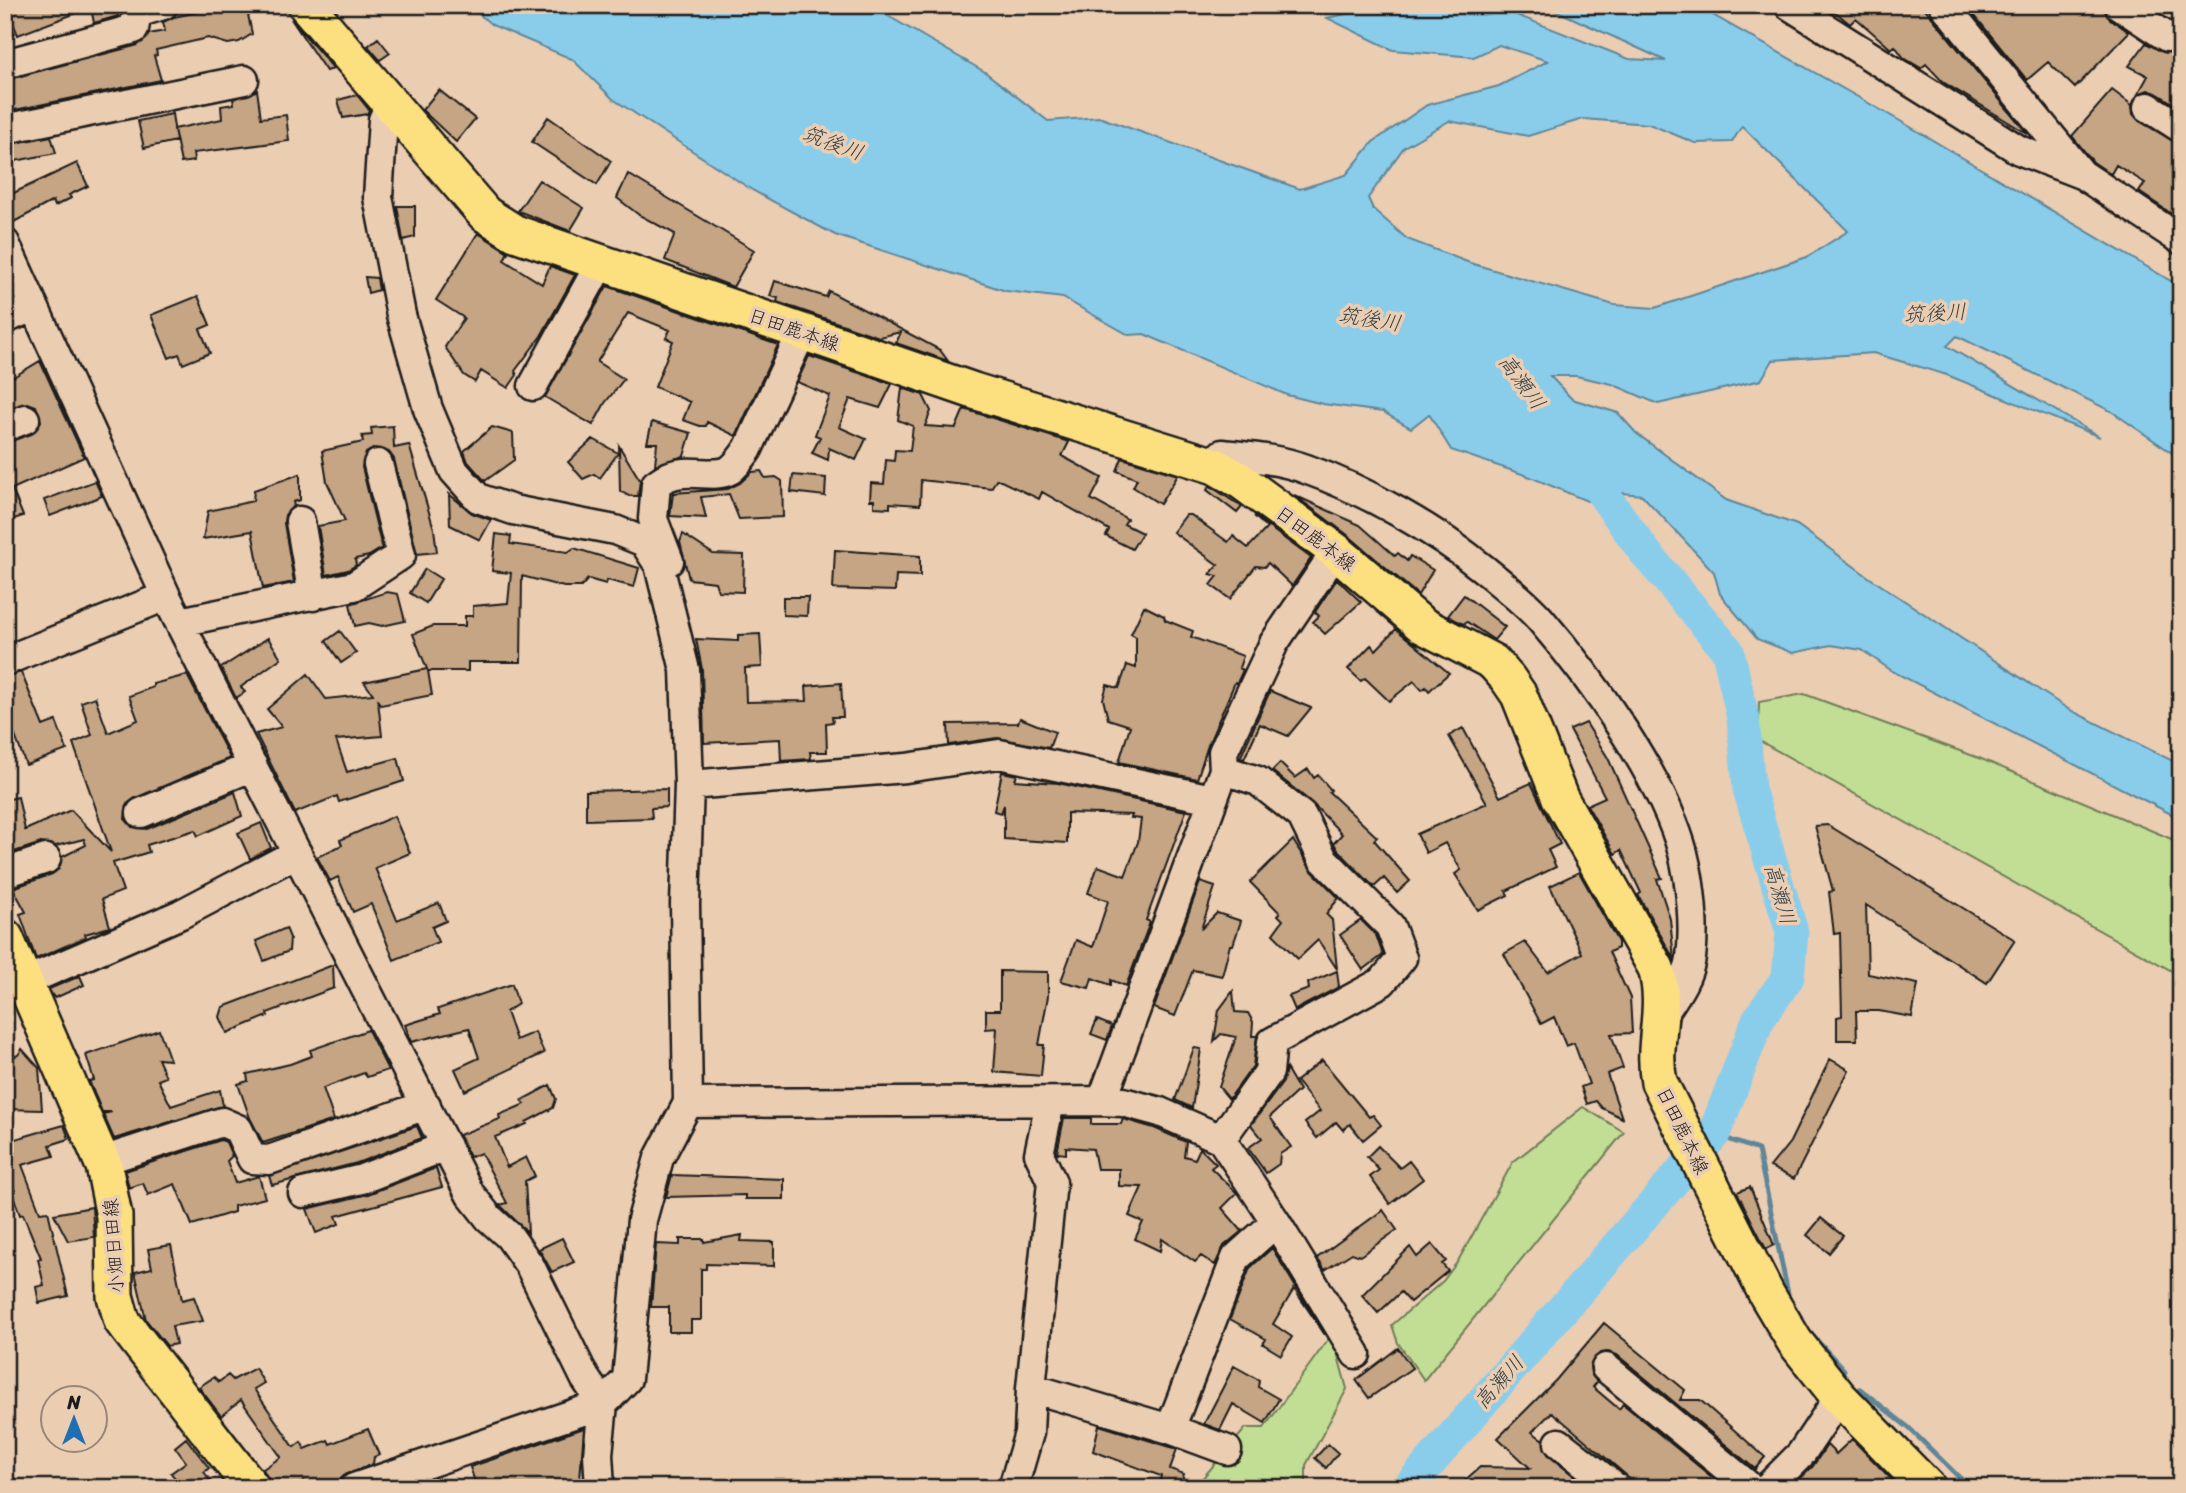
<svg xmlns="http://www.w3.org/2000/svg" width="2186" height="1493" font-family="Sriracha,'Klee One',sans-serif">
	<style>
		.green { fill: #c2de95; stroke: #6f7d58; stroke-width: 2 }
		.water { fill: #8acdeb; stroke: #5e8698; stroke-width: 2; fill-rule: evenodd }
		.lines { fill: none; stroke-linecap: round; stroke-linejoin: round }
		.stream { stroke: #5e8698; stroke-width: 5 }
		.river { stroke: #8acdeb; stroke-width: 33 }
		.building { fill: #c5a584; stroke: #1c1c1c; stroke-width: 2 }
		.minor-casing { stroke: #1c1c1c; stroke-width: 33 }
		.major-casing { stroke: #1c1c1c; stroke-width: 40 }
		.minor { stroke: #ebcdb2; stroke-width: 28 }
		.major { stroke: #fce080; stroke-width: 35 }
		.labels { text-anchor: middle; stroke-width: 7; stroke-linejoin: round; paint-order: stroke }
		.street-label { font-size: 19px; fill: #1c1c1c; stroke: #ebcdb2 }
		.water-label { font-size: 21px; font-style: italic; fill: #323f45; stroke: #ebcdb2 }
	</style>
	<rect width="100%" height="100%" fill="#ebcdb2"/>
	<filter id="ink" filterUnits="userSpaceOnUse"><feTurbulence type="fractalNoise" baseFrequency=".0143" numOctaves="2"/><feDisplacementMap in="SourceGraphic" scale="14" xChannelSelector="R" yChannelSelector="G"/><feConvolveMatrix kernelMatrix="1 2 1 2 8 2 1 2 1" color-interpolation-filters="sRGB"/></filter>
	<g filter="url(#ink)">
		<path class="green" d="M1804,694l175,64 202,85v133l-423,-236 1,-38z
			M1583,1107l41,25 -200,248 -26,-37 -6,-18 51,-44 15,-20 55,-99z
			M1332,1334l15,55 -41,76v23h-112l52,-60h18z"/>
		<path class="water" d="M468,5h401l116,67 63,49 51,-4 201,72 46,-14 27,-33 54,-37 72,-19 49,-25 -49,-16 -25,12 -81,-7 -66,-32 62,-13h102l138,54 37,2 -122,-56h151l207,117 279,165v172l-70,-48 -154,-75 -10,10 153,91 -153,-62 -74,-22 -100,7 -12,20 -103,24 -46,-20 -36,-8h-26l22,23 46,14 18,20 90,67 71,25 73,53 198,131 113,56v54l-289,-148 -30,-21 -31,-5 -38,8 -36,-14 -37,-45 -6,-22 -72,-77 -20,-2 -35,8 -59,-25 -77,-26 -22,-36 -18,14 -28,-16 -60,-8 -36,-9 -143,-61 -15,1 -66,-37 -57,-7 -171,-56 -83,-45 -139,-91 -41,-40 -80,-34zM1583,119l66,5 46,19 37,-1 10,-16 106,105 -41,26 -152,51 -41,-3 -144,-42 -63,-24 -34,-30 -5,-11 36,-51 45,-26 79,15z"/>
		<g class="lines">
			<path class="stream" d="M1714,1134l44,16 32,153
				M1810,1333l34,37
				M1860,1389l49,39 61,60"/>
			<path class="river" d="M1408,1488l306,-354 44,-114 30,-43 4,-45 -43,-143 -6,-71 -15,-67 -84,-100 -64,-89"/>
		</g>
		<path class="building" d="M6,5h89v1l-77,29z
			M231,5h15l6,29 -13,8 -11,2 -20,-6 -52,12 1,5 -3,1 7,24 -156,32v-32l133,-35 11,-11 16,-3 -2,-9 11,-5z
			M1827,5h95l106,129 -85,-52 -17,-18 -5,4 -17,-10 -9,-12 -4,3 -35,-31 -6,6z
			M1975,5h128l6,13 20,14 -54,56 -27,-26 -21,18 -57,-70z
			M116,7l2,9 -24,7 -2,-10z
			M291,19l43,50 -8,2z
			M378,38l12,15 -10,7 -12,-14z
			M2146,43l19,10 13,-4 3,2v57l-25,-15 -8,-3 -10,4 10,-18 -19,-10z
			M257,90l4,28 25,-3 3,26 -96,12 1,8 -13,2 -7,-34 48,-10 -1,-13 13,-2 -1,-5z
			M439,90l36,29 -19,23 -34,-32z
			M2112,90l20,15 1,9 6,7 42,24v75l-42,-28 6,-9 -29,-18 -5,9 -18,-12 -21,-26z
			M357,95l12,15 -2,4 -24,4 -5,-18z
			M172,114l4,27 -32,7 -6,-27z
			M548,117l63,44 -14,24 -65,-43z
			M51,136l5,17 -51,10v-18z
			M77,163l11,23 -19,9 2,3 -16,8 -2,-5 -43,23 -5,-11v-16z
			M628,174l126,76 -21,37 -68,-27 10,-26 -36,-19 -22,-17z
			M539,180l45,28 -14,23 -52,-20z
			M397,206h18v31l-12,3z
			M478,233l30,19 -4,8 38,24 8,-18 25,9 -34,61 -26,35 2,4 -9,13 -27,-17 -6,11 -11,-7 -19,-28 19,-29 -28,-18z
			M365,277l12,1 2,12 -11,3z
			M775,281l51,16 3,-6 111,59 8,11 -52,-18 5,-11 -22,5 -102,-35 1,-4 -8,-2z
			M607,286l171,59 -42,91 -29,-14 -1,4h-6l-17,-6 7,-18 -35,-15 18,-46 -7,-3 4,-8 -42,-17 -31,49 27,17 -19,24 -12,22 -48,-28z
			M198,296l12,29 -10,4 10,24 -27,11 -4,-10 -10,4 -18,-43z
			M809,356l83,28 -12,24 -30,-9 -11,28 27,12 -10,21 -27,-12 -1,12 -16,-7 8,-16 -5,-2 15,-39 -33,-14z
			M40,361l44,96 -72,32 11,27 -18,6v-79l27,-9 9,-13 -5,-15 -8,-3 -23,6v-27z
			M902,388l21,7 8,16 -6,15 31,2 8,-19 105,33 -7,14 40,22 -11,21 36,20 -3,5 18,9 -10,16 -26,-13 3,-6 -67,-38 -3,7 -42,-20 -6,9 -70,-8 -1,25 -30,-2v5l-16,-1v-7h-4l1,-17 13,1 2,-24 8,1 1,-11 15,1 3,-25 -15,-6z
			M652,422l39,11 -7,23 -29,9 2,-22h-10z
			M393,426l1,22 15,-3 25,84 3,23 -20,2 -23,-95 -5,-7 -14,-4 -9,5 -4,14 20,81 -13,8 -14,3 1,6 -8,5 -22,5 -8,-49 27,-5 -18,-39 -5,-31 41,-9 -1,-6 10,-1 -1,-7z
			M492,427l21,6 1,27 -29,21 -17,-19 -4,-11z
			M593,439l25,14 -18,25 -6,-4 -11,5 -15,-17z
			M619,446l21,34 -2,16h-9l-9,-5z
			M1122,458l56,17 -18,29 -27,-17 4,-8 -20,-8z
			M761,471l4,7 11,-1 6,4 1,36 -44,2 -10,-25 -28,3 5,21 -36,-2 3,-23 55,-4 12,-6 12,-11z
			M300,474v26l-7,2 1,4 -9,9 -1,8 10,59 -31,6 -11,-57 -49,8 5,-28 45,-10 1,-11z
			M793,475l33,3 -1,18 -34,-4z
			M95,481l7,15 -52,20 -6,-16z
			M1210,486l32,21 -5,6 -30,-23z
			M449,494l23,19 19,7 -11,20 -30,-15z
			M1294,495l66,30 35,31 3,-3 9,8 3,-5 23,14 -15,25 -69,-59z
			M1186,515h5l37,27 5,-6 15,12 19,-20 -13,-12 57,42 -19,28 -24,-23 -4,4 -8,-1 -26,33 -19,-14 7,-9 -8,-2 8,-9 -45,-33z
			M496,534l15,2 -1,8 58,8 6,-4 65,20 -5,19 -27,-7 -1,4 -18,-5 -7,8h-17l-42,-11 -1,86h-53v9h-40l4,24 -51,10 -3,-4 4,35 -46,4 11,32 51,-14 6,23 -65,21 -2,-6 -42,17 -39,-79 26,-7 -15,-18 41,-35 18,25 47,-5 -9,-12 63,-13 -14,-35 20,-8h32v-10h8v-10l35,-3 3,-30 -19,-2z
			M683,534l30,20 31,1 -1,37 -25,-1 -3,-9 -26,-3 -9,-37z
			M835,550l85,6v20l-24,-1 -1,16 -62,-2z
			M425,569l16,10 -15,24 -16,-10z
			M1337,579l24,23 -36,32 -12,-12 6,-6 -4,-4z
			M387,592l11,2 7,27 -23,5 -13,-3 -14,3 -5,-22z
			M1464,595l41,32 -11,13 -27,-18 -4,2 -15,-8z
			M783,597h25l-1,19 -24,-1z
			M1144,606l20,10 1,4 28,11 -2,6 52,19 -4,12 4,2 -6,13 -2,-1 -27,63 -11,34 -78,-17 11,-36 -22,-7 -5,-20 4,-14 12,3 8,-23 9,3v-31l-5,-3z
			M1396,629l53,44 -20,18 -3,-4 -4,3 -8,-9 -25,20 -24,-23 -4,3 -13,-12 23,-24 5,5z
			M340,631l16,22 -15,10 -15,-22z
			M760,634l2,33 -17,1 1,34 61,-1 -1,-15 35,-3 2,34h-11l1,5 -7,1 1,29h-17l1,7 -30,2 -1,-22 -76,4 -2,-74 -6,-30 42,2v-6z
			M268,638l13,20 -40,29 4,5 -9,6 -15,-30z
			M21,672l22,54 13,-5 11,29 -41,15 -15,-40 -6,2v-50z
			M187,675l43,83 -95,40 -8,6 -2,15 7,8 15,2 88,-37 7,24 -44,20 -3,-6 -48,15 2,7 -36,11 10,28 -21,8 8,28 -25,7 1,3 -50,22 -16,-45 6,-2 -13,-24 39,-14 7,-5 3,-12 24,-12 -2,-6 -28,7 -15,-3 -36,12v-55l13,-3 7,33 46,-20 40,42 -38,-109 19,-8 -11,-33 14,-5 13,36 30,-13 -9,-24 24,-9v-3z
			M1270,691l41,17 -23,28 -28,-12 -16,35 -4,-1z
			M1020,718l35,14 -6,16 -52,-10 -48,7 -1,-21 70,-1z
			M1586,723l22,35 54,120 -5,1 13,40 4,40 -36,-64 3,-2 -20,-43 -6,4 -28,-49 18,-8 -35,-67z
			M1463,728l37,69 31,-14 29,61 -12,6 8,17 -50,24 2,4 -30,15 -23,-36 6,-4 -16,-27 -19,10 -9,-19 70,-31 -38,-67z
			M1280,763l15,15 13,-9 6,9 4,-3 13,15 -2,2 48,45 -3,3 36,41 -13,12 -13,-15 -10,9 -37,-38 -3,-6 8,-9 -30,-31 -40,-32z
			M1002,772l15,3 -2,5 43,3 128,28 -40,109 4,2 -24,64 -15,-6v5l-19,-7 -3,10 -28,-7 15,-41 17,7 15,-46 -20,-8 10,-27 27,10 13,-34 3,-23 -10,-1 1,-3 -65,-2v30l-63,-4v-34l-3,8 -7,-2z
			M667,789v18l-16,1 1,10 -66,2v-29z
			M394,816l16,37 -35,15 22,52 42,-17 7,18 -14,6 6,15 -44,18 -23,-56 -18,8 -15,-35 -8,4 -13,-24 25,-12 -2,-5z
			M261,823l10,25 -21,11 -12,-26z
			M1828,825l187,115 -28,43 -121,-78 2,69 50,10 -6,33 -33,-6h-23l1,29h-20v-23l5,-1 -2,-83 -6,1 -5,-42 4,-1 -18,-65z
			M1293,840l18,30 28,28 -13,16 6,6 5,49 -19,-29 -20,19 -25,-25 10,-14 -5,-5 2,-2 -30,-31z
			M1579,872l39,70v6l-9,4 21,46 2,35 -21,1 12,34 -16,6 15,44 -20,-10 -6,-7 -9,3 -6,-17 8,-3 -15,-41 -8,3 -12,-29 -13,7 -37,-70 21,-12 23,30 34,-19 -32,-67z
			M1200,882l15,5 -14,42 16,-16 24,8 -8,24h-3l-8,31 -29,-6 -18,46 -21,-8z
			M1361,920l15,15 7,20 -20,15 -23,-35z
			M286,928l4,10 -1,13 -25,10 -8,-20z
			M333,965l1,23 -67,25 1,3 -41,17 -7,-16 3,-10z
			M1000,971l48,1v24l-9,49h5l-3,31 -47,-4 3,-44 -11,1v-19h14z
			M1337,971l2,16 -44,23 -6,-14 20,-7 -1,-6z
			M80,976l4,9 -29,13 -3,-3 -3,-6z
			M512,984l6,20 -12,8 10,28 19,-8 9,21 -79,38 -10,-22 24,-11 -10,-30 -58,14 -6,-17 35,-11 -2,-5z
			M1233,991l2,21 13,1 5,9 -1,14h5l-4,30 -24,33 -10,-12 17,-50 -15,-3 -7,7 5,-31z
			M1097,1020l15,6 -5,14 -16,-6z
			M159,1030l11,30 -12,-1 8,18 -8,3 13,26 49,-16 3,16 -109,33 -11,-25 9,-2h-10l-13,-31 5,-1 -8,-25z
			M368,1030l20,40 -21,7 -3,-4 -41,15 11,32 -71,23 -13,-25 -12,-34 10,-3 -1,-7 43,-10 22,-8 -2,-6z
			M1194,1048l7,1 -9,59 -17,-8z
			M22,1049l17,19 3,42 -37,-1v-49l13,-5z
			M1830,1059l19,11 -55,109 -24,-12 20,-25z
			M1322,1060l47,57 4,-2 8,10 -18,15 -13,-16 -7,6 -7,-8 -19,16 -12,-15 15,-12 -24,-30z
			M1286,1068l13,22 -29,27 21,30 -11,7 -1,10 -13,9 -18,-25 14,-10 -11,-13 32,-43z
			M550,1085l6,14 -3,9 -27,14 1,2 -32,13 12,30 19,-10 9,19 -10,5 3,52 -28,-28 7,-2 -26,-50 -11,4 -11,-22 41,-16 -1,-4 26,-11 -3,-4z
			M1064,1118h27v6h30l2,-5 31,9 32,14 -2,14 11,3 5,-11 16,16 -5,4 26,25 -15,15 20,23 -18,15 -9,19 -14,-9 -6,6 -33,-23 -2,12 -25,-12 8,-17 -14,-6 13,-29 -23,-1v-17h-22l-4,-20 -27,-2v7l-9,-1z
			M64,1125l5,14 -19,6 4,11 -32,9 18,47 8,-1 20,85 -29,7 -3,-16 8,-2 -6,-26 3,-1 -18,-44 -3,1 -8,-23 3,-1 -10,-20v-29z
			M417,1126l5,12 -65,25 -85,22 -3,-9z
			M221,1140l5,2 6,14 -5,5 8,22 24,-7 6,22 -31,8v6l-42,13 -17,-41 -27,11 -5,-12 -14,5 -4,-17z
			M1378,1146l22,22 9,-7 14,18 -33,25 -20,-27 9,-7 -12,-13z
			M436,1168l6,19 -106,29 3,8 -23,9 -9,-24 61,-15z
			M672,1175l112,4v20h-39v-4l-79,2z
			M1750,1187l24,58 -8,4 -29,-57z
			M92,1207l2,30 -26,4 -14,-27z
			M1383,1210l14,20 -37,26 -8,-3 -27,17 -8,-12z
			M1821,1218l22,18 -14,17 -22,-18z
			M742,1235l-1,6 33,1v24l-68,-2v5h-5v51h-10v12h-22v-25h-18l5,-63 24,1v-6h24v3z
			M562,1238l12,24 -22,10 -13,-23z
			M1432,1244l14,17 -4,3 6,7 -38,31 -9,-10 -23,21 -16,-18 48,-48 7,10z
			M171,1245l11,55 12,-3 9,24 -31,5 4,18 -9,2 -21,-26 -11,-48 17,-4 -4,-19z
			M1272,1248l53,87 -31,-46 -21,35 19,13 -11,18 -18,-11 3,-5 -36,-20 20,-51z
			M1604,1323l81,67 -5,10h20l65,57 -10,12 -138,-114 -9,-3 -8,1 -10,12 1,9 6,8 -4,5 26,22 4,-5 102,84h-93l-6,-13 -74,-63 -20,20 11,8 6,16 40,32h-133l24,-21 50,1 -32,-30 58,-58z
			M1398,1348l14,20 -43,30 -13,-18z
			M1234,1366l25,14 -1,7 21,12 -14,24 -32,-19 -13,26 -16,-6z
			M255,1368l9,15 -10,6 40,58 7,-5 4,7 23,-9 2,4 38,-15 11,26 -5,2 -1,7 -31,13 -4,11h-30l-4,-7 -12,7h-20l-9,-19 18,-12 -40,-57 -20,16 -22,-29 15,-10 5,5 9,-7 5,5z
			M1099,1425l78,24 -7,20 14,5 -5,14 -20,-5 2,-7 -68,-25z
			M584,1428l-4,51 -25,9h-78l-7,-21z
			M186,1438l23,30 -5,4 12,16h-33l-12,-15 15,-11 -11,-15z
			M1852,1439l48,49h-109l22,-22 14,-21 9,9z
			M1328,1444l10,9 -12,15 -11,-10z"/>
		<g class="lines">
			<defs>
				<path id="minor" d="M1789,5l230,145 64,25 98,65
					M1944,5l137,168
					M2119,5l48,32
					M5,64l129,-35 3,-16 26,-8
					M2148,107l33,21
					M5,129l239,-49
					M5,243l161,353 304,598 19,24 20,18 21,30 55,112 18,26 -5,50 2,34
					M5,319l28,-12
					M533,386l67,-122
					M5,427l20,-8
					M1222,454c28,3 57,5 84,15 59,21 130,61 179,101 18,15 39,31 55,49 51,59 123,159 143,234 8,32 12,72 8,105 -3,21 -17,39 -28,56
					M300,521l13,75
					M669,561l-16,-42 3,-35c26,-22 55,-3 74,-14 7,-5 13,-14 18,-21l54,-117
					M180,622l174,-36 47,-31 -23,-91
					M5,661l161,-65
					M689,785l217,-17 93,-14 213,45
					M141,813l112,-47
					M5,873l41,-14
					M24,982l157,-68 116,-61
					M1102,1101l122,-331 -1,-18 51,-109 62,-92
					M688,1103l414,-2 21,1 37,10 61,27 55,83 80,132
					M1221,1139l48,-67 3,-30 110,-60 20,-24 -12,-32 -67,-67 -21,-43 -44,-35 -34,-11
					M102,1161l120,-39 16,7 14,30 17,1 157,-55
					M303,1193l59,-14 84,-33
					M1606,1368l145,120
					M1031,1388l139,41 57,21
					M1170,1429l66,-171 40,-36
					M1559,1443l57,45
					M354,1488l249,-84 24,-25 15,-159 17,-62 29,-55 -3,-199 4,-119 -4,-115 -26,-105 -15,-23 -29,-12 -102,-20 -35,-12 -24,-27 -26,-62 -27,-94 -23,-118 5,-77 8,-18
					M1013,1488l16,-55 2,-45 21,-206 -13,-28 11,-52
					M1767,1488l34,-34 38,-57"/>
				<path id="major" d="M306,5l179,209 30,19 459,158 241,75 26,15 95,70 86,74 71,37 15,17 11,16 41,103 96,170c12,43 -5,74 3,114l108,213 28,47 44,55 89,91
					M5,937l99,229 10,50 1,80 7,25 130,167"/>
			</defs>
			<use href="#minor" class="minor-casing"/>
			<use href="#major" class="major-casing"/>
			<use href="#minor" class="minor"/>
			<use href="#major" class="major"/>
		</g>
	</g>
	<g class="labels">
		<g class="street-label">
			<text transform="translate(794 329) rotate(19)" y="7">日田鹿本線</text>
			<text transform="translate(1316 538) rotate(37)" y="7">日田鹿本線</text>
			<text transform="translate(1683 1130) rotate(64)" y="7">日田鹿本線</text>
			<text transform="translate(113 1246) rotate(-94)" y="7">小畑日田線</text>
		</g>
		<g class="water-label">
			<text transform="translate(833 143) rotate(20)" y="7">筑後川</text>
			<text transform="translate(1935 313) rotate(-3)" y="7">筑後川</text>
			<text transform="translate(1370 319) rotate(9)" y="7">筑後川</text>
			<text transform="translate(1522 382) rotate(54)" y="7">高瀬川</text>
			<text transform="translate(1780 894) rotate(74)" y="7">高瀬川</text>
			<text transform="translate(1499 1382) rotate(-49)" y="7">高瀬川</text>
		</g>
	</g>
	<rect width="2186" height="1493" fill="none" stroke="#ebcdb2" stroke-width="28"/>
	<rect x="14" y="14" width="2158" height="1465" fill="none" stroke="#1c1c1c" stroke-width="2.5" filter="url(#ink)"/>
	<g transform="translate(74 1419)"><circle r="33" fill="#ebcdb2" stroke="#988676" stroke-width="2"/>
	<path d="M0-5L12 26L0 18L-12 26Z" fill="#1f6fb2"/>
	<text y="-10" font-size="19" font-weight="bold" text-anchor="middle" fill="#1c1c1c">N</text>
	</g>
</svg>
